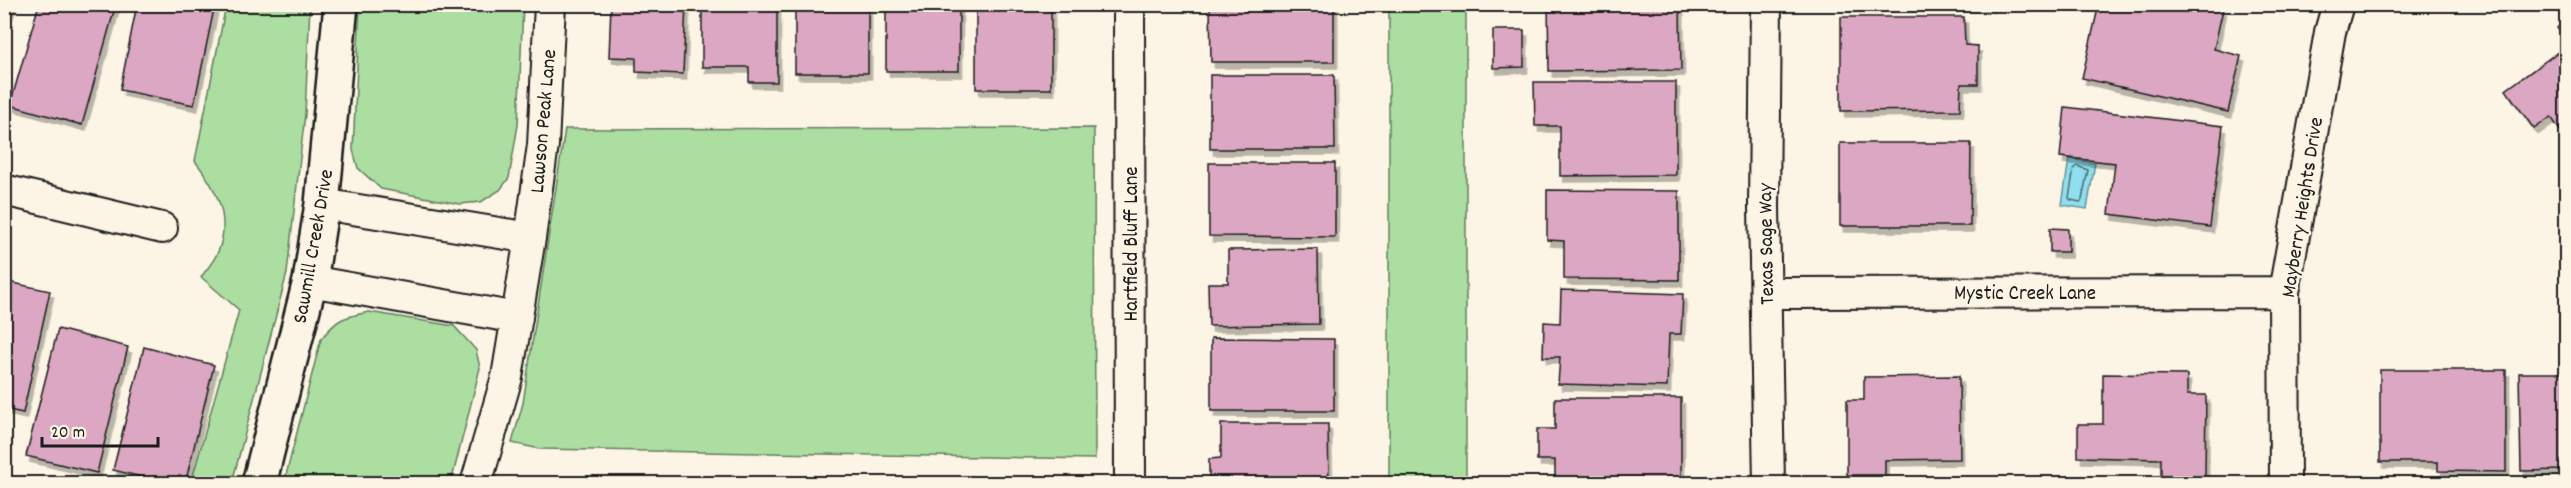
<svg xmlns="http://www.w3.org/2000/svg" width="2571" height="488" font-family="Dekko,sans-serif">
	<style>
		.green { fill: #abdea0; stroke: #647d5e; stroke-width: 1.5 }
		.water { fill: #90dfee; stroke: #62919a; stroke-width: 1.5 }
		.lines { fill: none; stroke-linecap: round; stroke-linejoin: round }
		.shore { stroke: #4a6a70; stroke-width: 1.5 }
		.building { fill: #dba7c2; stroke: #1c1c1c; stroke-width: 1.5; filter: url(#shadow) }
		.street-casing { stroke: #1c1c1c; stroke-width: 34 }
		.secondary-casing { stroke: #1c1c1c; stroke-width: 38 }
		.street { stroke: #fcf5e5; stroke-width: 30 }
		.secondary { stroke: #fcf5e5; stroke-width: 33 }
		.labels { text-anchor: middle; stroke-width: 5; stroke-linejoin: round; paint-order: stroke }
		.street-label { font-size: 21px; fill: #1c1c1c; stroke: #fcf5e5 }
	</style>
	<defs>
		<filter id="shadow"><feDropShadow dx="3.5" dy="6" stdDeviation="0" flood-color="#0004"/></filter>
	</defs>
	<rect width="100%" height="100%" fill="#fcf5e5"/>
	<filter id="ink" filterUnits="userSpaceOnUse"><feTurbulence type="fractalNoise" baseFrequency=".0167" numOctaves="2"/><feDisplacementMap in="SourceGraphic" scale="12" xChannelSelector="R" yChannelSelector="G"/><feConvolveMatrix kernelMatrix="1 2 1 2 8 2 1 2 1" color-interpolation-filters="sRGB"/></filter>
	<g filter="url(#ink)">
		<path class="green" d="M226,5h84l-5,109 -18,159 -55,210h-41l48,-173 -38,-33c6,-8 15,-18 18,-28 12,-33 -4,-63 -24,-88z
			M360,5h163l-5,120 -9,53 -9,12 -19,12 -21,2 -79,-15 -23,-21 -5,-18z
			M1389,5h77v478h-77z
			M1094,128l1,331 -555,-10 -28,-6 11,-40 42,-274z
			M369,312l85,14 22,24 4,18 -29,115h-167l37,-144c17,-21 22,-22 48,-27z"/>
		<path class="water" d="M2069,159l26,4 -8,46 -25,-4z"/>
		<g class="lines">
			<path class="shore" d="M2077,166l11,4 -6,30 -2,2 -9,-2 -2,-2 5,-30z"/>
		</g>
		<path class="building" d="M4,4h9l-9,18z
			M39,4h77l-34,121 -72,-20z
			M137,4h78l-21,101 -74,-15z
			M611,4h75l-3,70 -47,-2v-14l-27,-1z
			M702,4h75v78h-28v-15h-47z
			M795,4h73v69h-73z
			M886,4h73v67h-73z
			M976,4h75v85h-75z
			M1210,4h124v58h-123z
			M1548,4h132l1,66 -132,1z
			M1845,4h147v2h-147z
			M2099,4h105l19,5 -9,40 27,7 -13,56 -146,-34z
			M1841,17h123l1,28 13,1v38h-17l-1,26 -119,1z
			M2566,21v20l-9,-13z
			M1493,30h31v37l-31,1z
			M2566,46v93l-15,-22 -17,12 -28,-39z
			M1210,75h124l1,74h-125z
			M1534,82h142v93l-116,1v-50h-25z
			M2065,107l158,19 -13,101 -101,-13 6,-51 -55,-6z
			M1840,143h131l-1,83h-130z
			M1209,163h126v74l-126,-1z
			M1547,190l132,1v89l-115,-1v-38l-17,-1z
			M2050,228l18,1v23h-18z
			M1318,249l1,75 -110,2 -1,-43h20v-33z
			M4,281l46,10 -27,122 -19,-4z
			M1561,290l122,4 -2,40h-12l-2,53 -109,-3 2,-27h-17l1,-35 16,1z
			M58,329l70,18 -31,126 -71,-17z
			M1211,338l123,1v72h-123z
			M144,347l70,18 -29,119h-15l-57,-14z
			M2380,370h126v102l-68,-1v-9h-58z
			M2519,373h47v97l-45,1z
			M2103,374l84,1v20h19l-1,82 -44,-1v-17l-83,-2v-33h25z
			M1959,376l1,83 -75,1v15h-38v-75h17v-23z
			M1555,398h126v86h-126v-24h-18v-31h18z
			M1221,424h107l1,60h-120v-25l12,-1z"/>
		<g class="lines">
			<defs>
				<path id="street" d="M1129,4l1,480
					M1766,4l-2,203 5,277
					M4,190l158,38
					M322,204l208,34
					M310,281l207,37
					M1766,293l518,-1
					M476,484l31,-107 23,-139 13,-93 7,-141
					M2285,484l-1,-192 46,-260 8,-28"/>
				<path id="secondary" d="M259,484l51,-203 12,-77 19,-200"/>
			</defs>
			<use href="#street" class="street-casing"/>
			<use href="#secondary" class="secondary-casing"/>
			<use href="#street" class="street"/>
			<use href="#secondary" class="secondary"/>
		</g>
	</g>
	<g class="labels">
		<g class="street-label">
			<text transform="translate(542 121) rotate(-85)" y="7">Lawson Peak Lane</text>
			<text transform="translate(2301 207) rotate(-81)" y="7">Mayberry Heights Drive</text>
			<text transform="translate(1130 244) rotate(-90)" y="7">Hartfield Bluff Lane</text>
			<text transform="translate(1765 244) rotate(-91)" y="7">Texas Sage Way</text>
			<text transform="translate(312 246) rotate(-80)" y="7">Sawmill Creek Drive</text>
			<text x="2025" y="299">Mystic Creek Lane</text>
		</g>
	</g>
	<rect width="2571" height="488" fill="none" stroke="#fcf5e5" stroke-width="24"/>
	<rect x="12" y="12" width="2547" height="464" fill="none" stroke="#1c1c1c" stroke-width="2" filter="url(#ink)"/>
	<path d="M42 437v9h116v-9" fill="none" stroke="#1c1c1c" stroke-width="3"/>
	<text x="51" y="437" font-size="18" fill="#1c1c1c" stroke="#fcf5e5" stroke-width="4.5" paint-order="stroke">20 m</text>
</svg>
